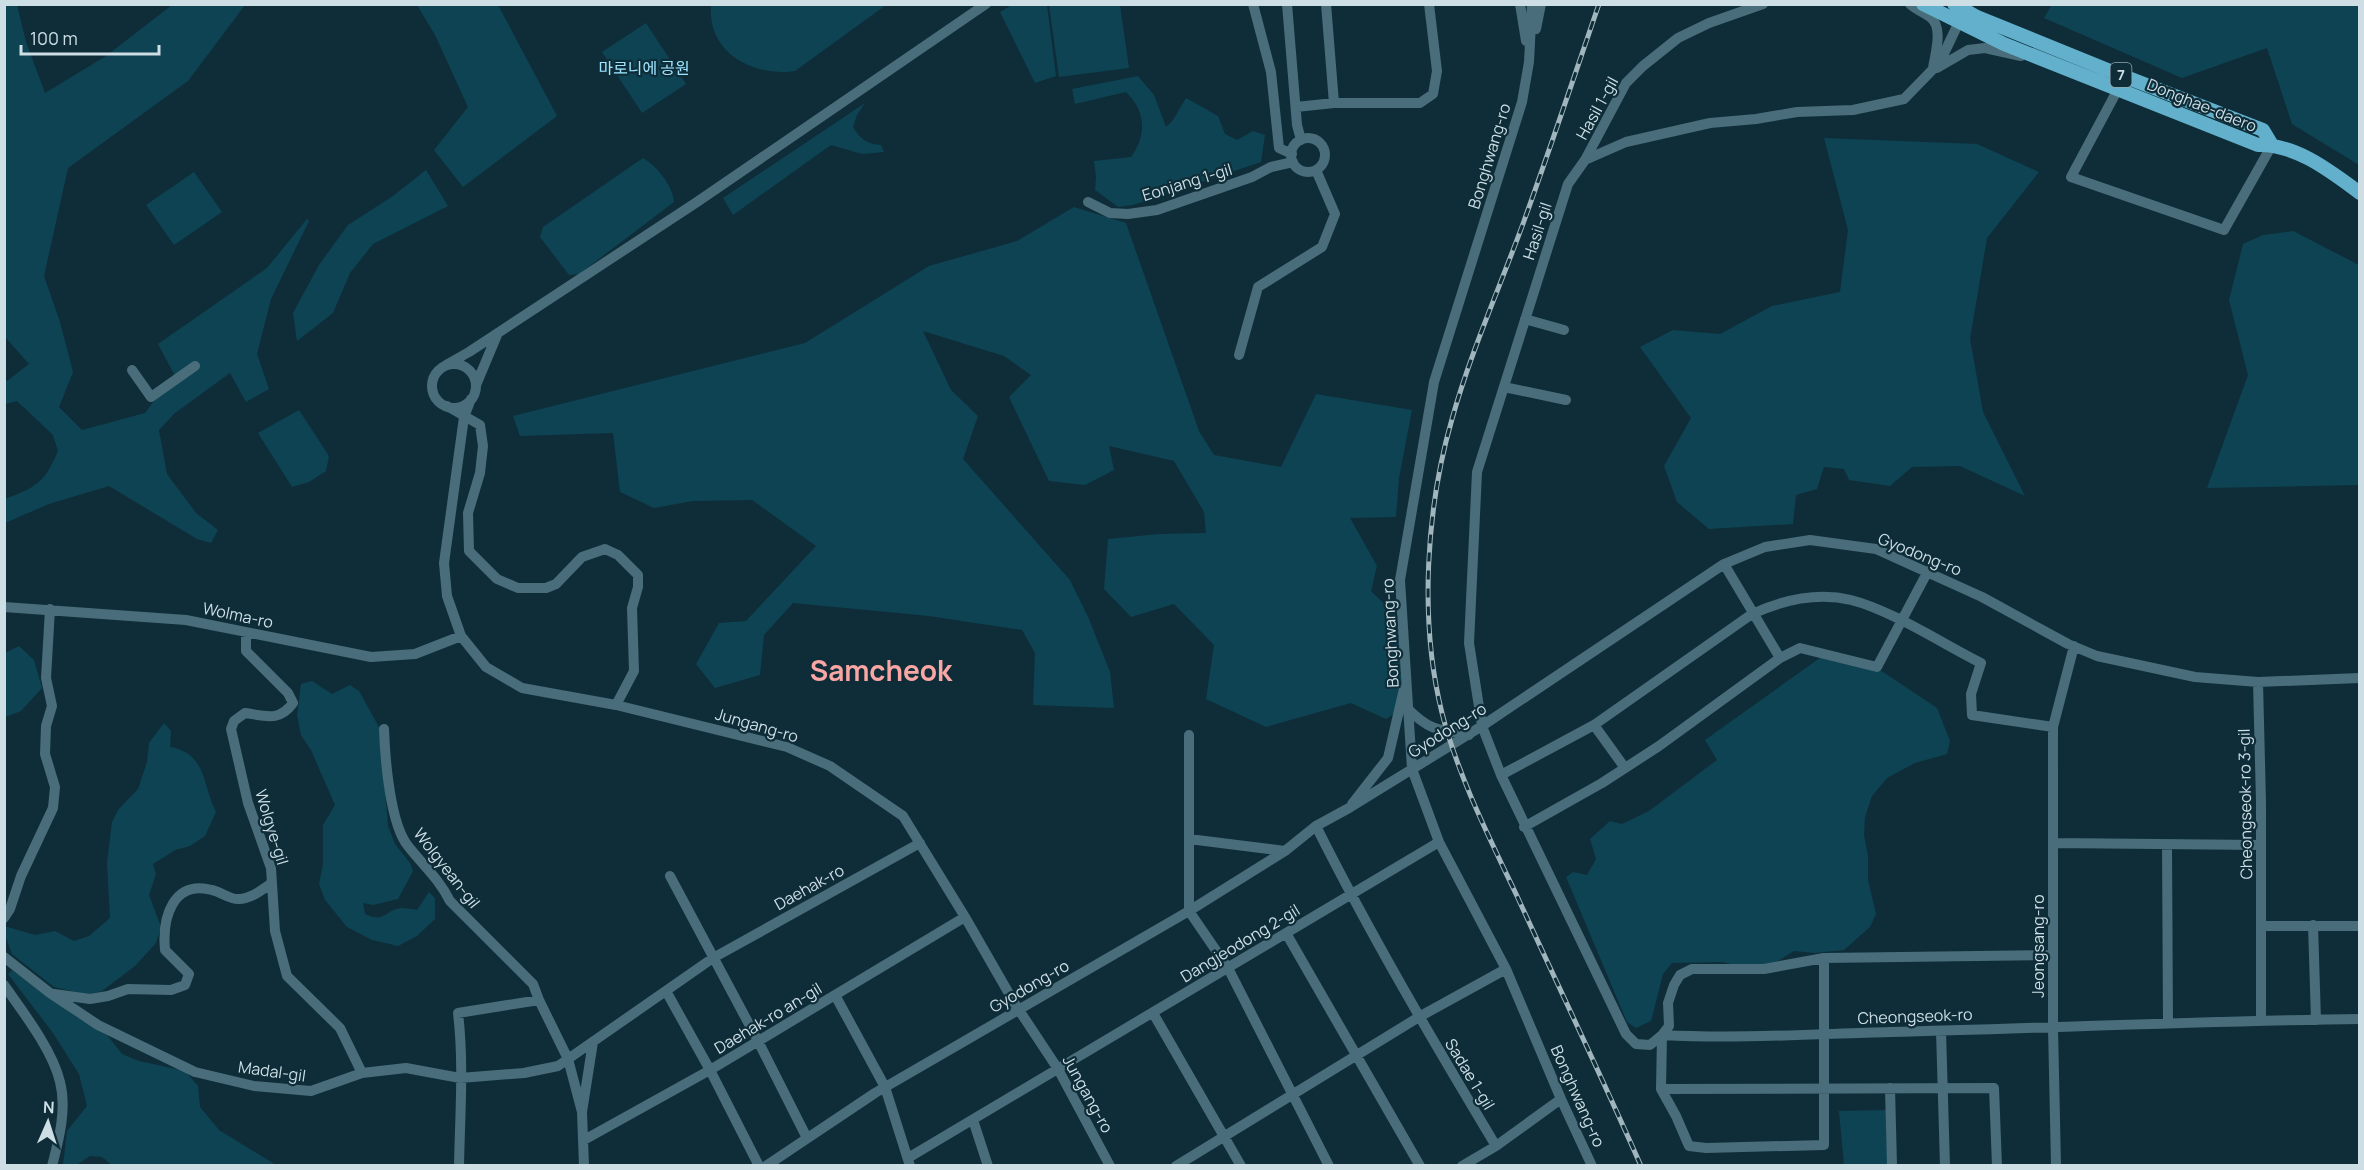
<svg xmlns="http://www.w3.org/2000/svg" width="2364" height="1170" font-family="Manrope,'Noto Sans KR',sans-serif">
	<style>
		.green { fill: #0e4353 }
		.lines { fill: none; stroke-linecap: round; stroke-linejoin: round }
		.minor { stroke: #496d7a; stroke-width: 10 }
		.major { stroke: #62b0cb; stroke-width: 14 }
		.rail-casing { stroke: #a1b5bd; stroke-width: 5 }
		.rail { stroke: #0e2d38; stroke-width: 3; stroke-dasharray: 9; stroke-linecap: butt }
		.labels { text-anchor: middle; stroke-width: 4.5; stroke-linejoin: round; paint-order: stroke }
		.shield { fill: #0e2d38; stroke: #94a9b1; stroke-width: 1.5 }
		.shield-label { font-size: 15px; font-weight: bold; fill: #cddee5 }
		.park-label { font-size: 16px; fill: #9ee4ff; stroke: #0e2d38 }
		.street-label { font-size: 16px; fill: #cddee5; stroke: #0e2d38 }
		.town-label { font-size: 28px; font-weight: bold; fill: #faa6a4; stroke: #0e2d38 }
	</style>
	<rect width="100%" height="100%" fill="#0e2d38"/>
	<path class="green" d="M2052,4l307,1v160l-67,-41 -25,-76 -85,30 -138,-60z
		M5,5h12l9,37 19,51 61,-37 66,-51h73l-57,76 -120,87 -24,108 16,46 13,50 -14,35 23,23 63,-17 29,-39 -16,-30 109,-76 40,-49 2,2 -38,78 -14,55 12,35 -23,13 -16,-29 -55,40 -16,17 8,44 29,39 22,17 -7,13 -14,-4 -88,-53 -60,18 -44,19v-24c32,-12 39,-16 53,-48l-5,-16 -36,-34 -12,3v-24l2,1 22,-17 -24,-27z
		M417,5h81l59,111 -94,71 -29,-37 34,-43 -33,-72z
		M711,5v-1l175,1 -91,66c-42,6 -88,-18 -84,-66z
		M1012,5h35l9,71 -21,7 -35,-71z
		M1049,5h71l9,63 -70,9z
		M646,23l40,61 -44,29 -40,-61z
		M1138,76l16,19 12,32 7,-7 13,-22 32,18 7,18 12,6 16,-9 12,4 -4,27 -128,43 -15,2 -23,-17 1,-13 -2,-16 37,-4c16,-22 15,-46 -5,-65l-51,12 -3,-15z
		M865,103l-8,12 -4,12c7,12 14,17 28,18l3,7 -22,2 -31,-9 -98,70 -10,-17z
		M1824,138l153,6 62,28 -52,66 -17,101 13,73 42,84 -65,-30 -48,1 -22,19 -41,-6 -5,-11 -20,-2 -7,22 -21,6 -3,29 -84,5 -32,-27 -13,-36 27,-48 -51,-71 33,-17 47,4 52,-28 68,-14 8,-62z
		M643,158c14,8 30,28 31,44l-95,72 -10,1 -29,-38 3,-10z
		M426,170l22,36 -75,38 -23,29 -17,40 -36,28 -4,-28 26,-48 29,-40 45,-29z
		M194,172l28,40 -48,33 -28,-40z
		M1074,207l52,16 73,208 15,24 67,12 35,-73 96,16 -13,68 -3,39 -46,1 27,48 -6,25 33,32 -3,86 -15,10 -35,-16 -85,24 -60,-28 8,-54 -40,-41 -43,13 -27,-28 4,-50 51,-5 47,-1 -2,-21 -30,-51 -65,-15 5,24 -29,15 -36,-4 -40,-84 22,-22 -27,-19 -81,-25 28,59 27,26 -15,43 107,121 19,39 21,53 4,36 -81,-3 2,-52 -13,-23 -93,-14 -136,-13 -29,32 -4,40 -45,13 -19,-24 23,-41 27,-2 70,-75 -64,-46 -59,1 -39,7 -34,-16 -7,-59 -93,3 -7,-20 292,-73 124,-77 88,-25z
		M2293,231l66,34v220l-152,3 41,-113 -19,-75 14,-56 20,-9z
		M299,410l30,46 -3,15 -17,11 -17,5 -34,-54z
		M19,646l15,14 8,28 -21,23 -16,6v-64z
		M1824,655l47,9 66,44 13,33 -3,13 -32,9 -28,15 -15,18 -7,21 -1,18 4,21v24l8,34 -6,13 -26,23 -29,3 -21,-2 -19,12 -37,3 -15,-4 -51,1 -9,11 -12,47 -15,7 -9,-6 -61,-145 7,-5 14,3 9,-16 -6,-20 20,-18 12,3 27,-13 68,-51 -12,-20z
		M312,681l20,13 18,-9 9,6 21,38 8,97 7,18 15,19 3,8 -15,28 -25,6 -10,-2 2,11c21,10 20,-5 37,-6 4,0 10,1 15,2l12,-18 6,6v21l-18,17 -19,10 -26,-6 -25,-13 -22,-27 -6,-16 4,-20v-39l12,-20 -24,-55 -10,-15 -4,-20 4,-31z
		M164,723l7,8 -1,16c37,6 32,38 46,65l-11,24 -15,10 -15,4 -22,14 3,10 -7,21 12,32 -5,16 -21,23 -33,25 -14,4 -34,-8 -42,-33 -7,-19 -1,-9 31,9 20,-4 19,10 15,-5 21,-18 -3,-55 5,-41 6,-12 20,-21 9,-27 2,-19z
		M12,970l63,46 32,19 15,19 17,7 46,10 13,15 2,21 19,23 57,35h-164l-10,-8 -12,-1 -14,9h-13l4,-34 20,-25 -8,-32 -26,-41 -45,-59z
		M1889,1110v55h-45l-5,-54z"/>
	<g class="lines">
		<path class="minor" d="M1253,4l18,68 8,76 13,6
			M1287,4l10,121 4,15
			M1326,4l8,99
			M1520,4l6,37
			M1532,4l-3,58 -7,40 -88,280 -34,198 12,189 27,73 67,127 55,130 31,67
			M1910,4c6,6 14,8 20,13 14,10 5,37 3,51
			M1958,24l-18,38 -36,37 -51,11 -56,2 -41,7 -46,4 -84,19 -41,18 -17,24 -91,288 -8,171 13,83 19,49 125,259 10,10 14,1 12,-10c76,4 152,-1 228,-3 157,-4 313,-11 470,-13
			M1536,29l5,-25
			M1937,68l31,-18 17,-2 36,8
			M2118,89l-47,88 153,53 48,-85
			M1296,107l38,-4h86l13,-9 4,-23 -8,-67
			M1291 155a17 17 0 1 1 34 0a17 17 0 1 1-34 0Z
			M1585,160l41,-77 17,-17 35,-28 31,-15 54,-19
			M1088,202l22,11 18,1 29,-4 95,-33 19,-10 22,-5
			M1525,319l39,11
			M1239,355l19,-68 64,-40 13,-33 -19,-44
			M432 386a22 22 0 1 1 44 0a22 22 0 1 1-44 0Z
			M446,365l23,-13 228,-150 289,-198
			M132,370l19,27 44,-31
			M476,385l21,-50
			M1504,387l62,13
			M471,399l-7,18 -20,146 3,33 14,40 25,31 36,21 94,17 171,42 43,19 73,50 62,101 50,87 43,65 52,97
			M447,406l33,19 3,21 -3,27 -12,40 1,38 28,28 21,9h28l10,-4 26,-27 23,-8 13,6 20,20v12l-6,21 2,63 -18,34
			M1724,564l56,94 20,-10 77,19 51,-96
			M4,607l182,13 185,37 44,-3 46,-18
			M246,633v18l42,42 5,10c-14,19 -27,13 -48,10l-11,8 -3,8 17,74 23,65 4,63 12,45 53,52 22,45
			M2258,682l3,120v218
			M1408,709c22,22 31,21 61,26
			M1594,725l31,43
			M384,729c1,29 6,95 24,117 15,19 31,33 42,55l83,83 6,16
			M1189,735v176l39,57 101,198
			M1501,775l93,-50 158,-111c31,-14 65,-22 99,-14 40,10 92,44 130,63l-10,31 1,21 81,12
			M1352,804l36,-46 16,-69
			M1316,826c55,110 117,215 180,320
			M1524,827l78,-44 57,-37 121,-88
			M1189,839l96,12
			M2054,843l207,2
			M2167,845l1,177
			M670,876l88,165 49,97
			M4,918l6,-9 11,-33 32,-68 2,-21 -10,-33 1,-28 6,-20 -6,-28 4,-69
			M2313,925l3,95
			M2261,926h99
			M1286,933l134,233
			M4,957l46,36 48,32 97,47 59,14 57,5 51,-18 44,-5 54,10 64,-5 34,-7 155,-108 207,-115
			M1824,958v187l-118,3 -17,-2 -13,-30 -15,-27 1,-54 7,-9 -1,-23 6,-18 6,-10 12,-6h72l60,-11 229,-3
			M4,985c19,27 49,66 56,97 7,27 -1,57 -8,84
			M666,991l44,79 49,96
			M54,994l36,5 18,-3 20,-7 43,1 14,-5 4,-11 -24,-24c-3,-33 8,-70 47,-60 9,2 19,10 27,9 12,0 24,-10 33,-16
			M835,995l50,92 25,79
			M1153,1013l88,153
			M1941,1031l4,135
			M1890,1088l2,78
			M1661,1089l333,-1 3,78
			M973,1120l15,46
			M584,1140l126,-70 255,-153
			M908,1158l531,-316
			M459,1166c1,-52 5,-103 -1,-153l81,-13 29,59 14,53
			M584,1166l-2,-54 11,-70
			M766,1166l109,-73 314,-182 96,-60 31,-25 33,-18 133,-82 242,-162 41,-17 45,-7 66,9 106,48 86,47 29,12 98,21 63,5 102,-4
			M1176,1166l243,-149 87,-48
			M1462,1166l34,-20 65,-47
			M2056,1166l-3,-139v-300l21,-81"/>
		<path class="major" d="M1923,4l81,40 254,101c38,-1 72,26 102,48
			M1954,4l23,13 128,52 158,61 9,15"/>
		<defs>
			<path id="rail" d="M1599,4c-25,73 -49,145 -75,217 -24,66 -53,130 -72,198 -26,90 -33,202 -10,294 16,63 47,124 75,183 41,90 84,179 124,270"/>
		</defs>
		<use href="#rail" class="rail-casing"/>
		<use href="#rail" class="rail"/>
	</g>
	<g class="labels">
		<rect class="shield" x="2110.5" y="63" width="21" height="24" rx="4.5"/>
		<g class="shield-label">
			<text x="2121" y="80">7</text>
		</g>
		<g class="park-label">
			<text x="644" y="74">마로니에 공원</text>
		</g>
		<g class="street-label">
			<text transform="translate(2202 105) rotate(22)" y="6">Donghae-daero</text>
			<text transform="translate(1597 108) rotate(-61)" y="6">Hasil 1-gil</text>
			<text transform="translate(1489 156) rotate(-73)" y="6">Bonghwang-ro</text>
			<text transform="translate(1187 182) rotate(-17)" y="6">Eonjang 1-gil</text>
			<text transform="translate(1537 231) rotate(-72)" y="6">Hasil-gil</text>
			<text transform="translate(1920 554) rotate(22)" y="6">Gyodong-ro</text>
			<text transform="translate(238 615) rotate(12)" y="6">Wolma-ro</text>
			<text transform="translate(1390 633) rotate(-93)" y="6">Bonghwang-ro</text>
			<text transform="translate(757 725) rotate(16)" y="6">Jungang-ro</text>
			<text transform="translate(1447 730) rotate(-32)" y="6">Gyodong-ro</text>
			<text transform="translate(2245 804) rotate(-91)" y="6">Cheongseok-ro 3-gil</text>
			<text transform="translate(272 827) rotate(73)" y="6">Wolgye-gil</text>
			<text transform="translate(447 868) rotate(52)" y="6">Wolgyean-gil</text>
			<text transform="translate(809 887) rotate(-29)" y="6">Daehak-ro</text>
			<text transform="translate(1240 943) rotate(-31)" y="6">Dangjeodong 2-gil</text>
			<text transform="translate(2038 946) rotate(-90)" y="6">Jeongsang-ro</text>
			<text transform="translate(1029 986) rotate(-30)" y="6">Gyodong-ro</text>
			<text transform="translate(1915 1016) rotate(-2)" y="6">Cheongseok-ro</text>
			<text transform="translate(768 1018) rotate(-31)" y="6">Daehak-ro an-gil</text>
			<text transform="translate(272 1071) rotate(8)" y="6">Madal-gil</text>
			<text transform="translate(1470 1074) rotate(59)" y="6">Sadae 1-gil</text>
			<text transform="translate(1088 1094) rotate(61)" y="6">Jungang-ro</text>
			<text transform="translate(1578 1096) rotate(66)" y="6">Bonghwang-ro</text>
		</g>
		<g class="town-label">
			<text x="881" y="681">Samcheok</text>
		</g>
	</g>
	<rect width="2364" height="1170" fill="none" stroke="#cddee5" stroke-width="12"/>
	<g transform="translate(48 1122) rotate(3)" stroke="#0e2d38" stroke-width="4.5" paint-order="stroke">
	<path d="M0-4.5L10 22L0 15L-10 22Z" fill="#cddee5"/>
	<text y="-9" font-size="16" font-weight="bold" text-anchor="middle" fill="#cddee5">N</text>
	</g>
	<path d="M21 45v9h138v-9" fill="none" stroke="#cddee5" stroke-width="3"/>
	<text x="30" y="45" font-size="18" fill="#cddee5" stroke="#0e2d38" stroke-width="4.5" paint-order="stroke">100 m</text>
</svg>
